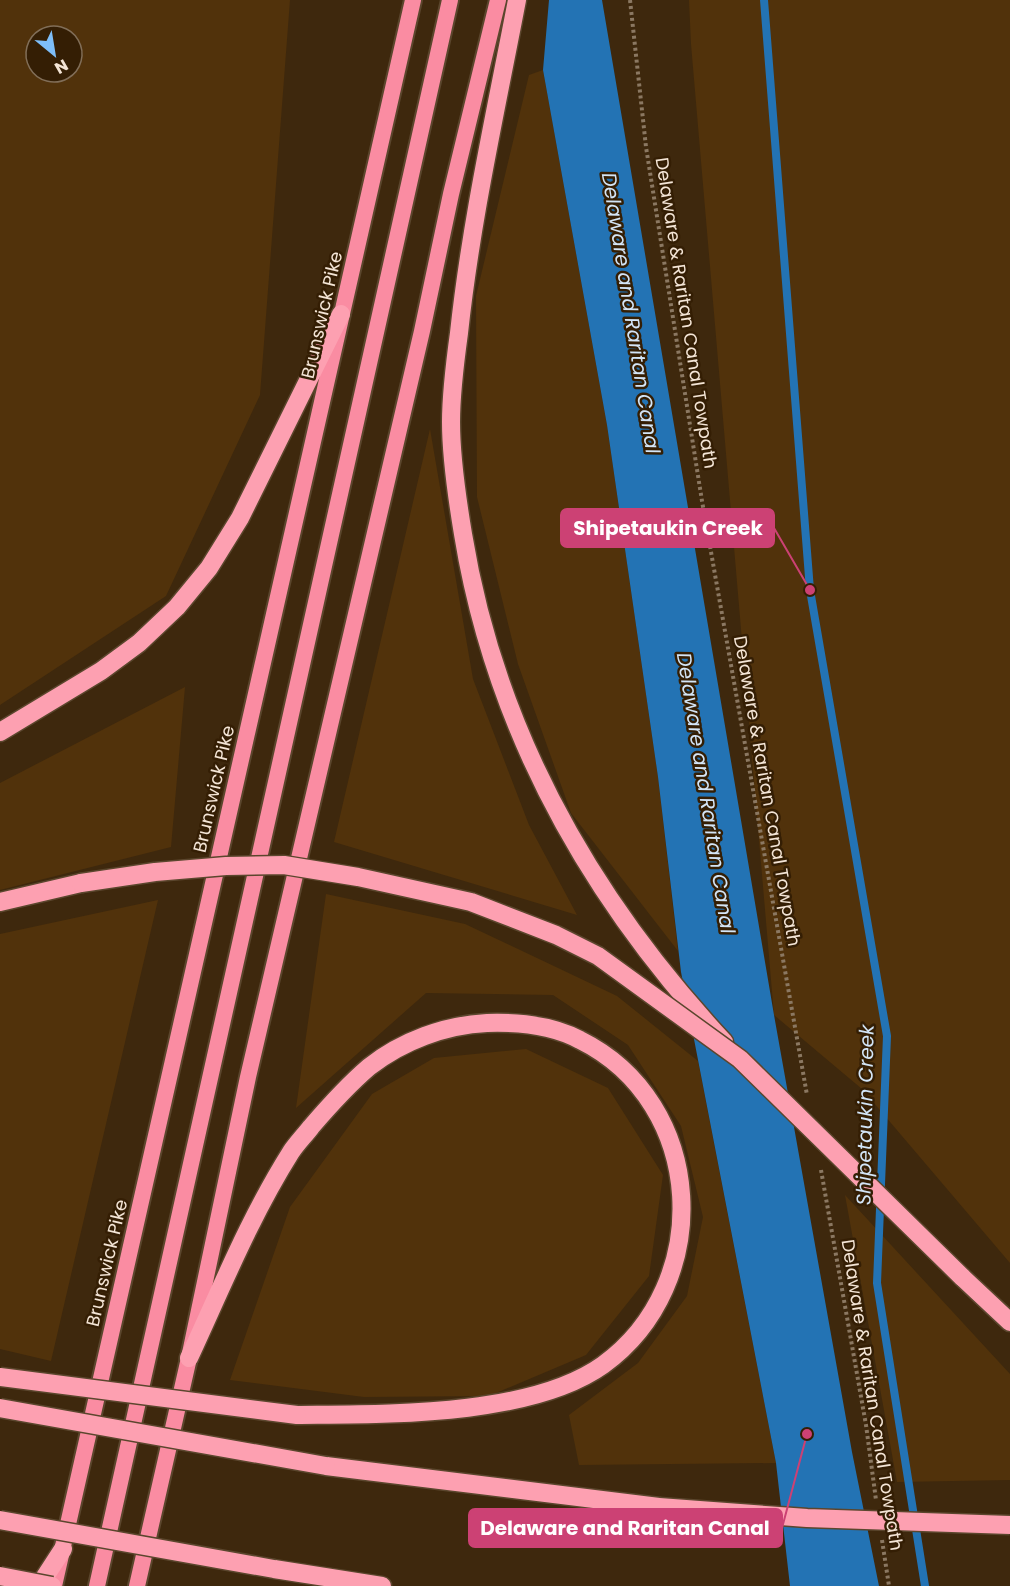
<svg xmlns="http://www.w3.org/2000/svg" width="1010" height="1586" font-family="Poppins,sans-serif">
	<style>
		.green { fill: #51320b; fill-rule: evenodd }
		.water { fill: #2373b4 }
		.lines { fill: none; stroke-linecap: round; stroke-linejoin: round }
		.stream { stroke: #2373b4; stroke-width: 8 }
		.trunk-casing { stroke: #5b462d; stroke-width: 20 }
		.motorway-casing { stroke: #5b462d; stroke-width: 21 }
		.path { stroke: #8b7862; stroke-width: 4; stroke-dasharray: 3 3; stroke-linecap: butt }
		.trunk { stroke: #fa8ca2; stroke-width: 16 }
		.motorway { stroke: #fda0b1; stroke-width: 18 }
		.motorway-bridge-casing { stroke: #5b462d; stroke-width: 21; stroke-linecap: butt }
		.motorway-bridge { stroke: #fda0b1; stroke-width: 18 }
		.labels { text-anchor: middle; stroke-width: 5; stroke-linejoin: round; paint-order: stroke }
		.street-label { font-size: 18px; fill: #f4e5d6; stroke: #341e04 }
		.water-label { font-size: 20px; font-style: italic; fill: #d3e5f7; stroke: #341e04 }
		.leader { fill: none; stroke: #cc4174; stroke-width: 2 }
		.callout-dot { fill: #cc4174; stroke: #341e04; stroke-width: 2 }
		.callout { fill: #cc4174; stroke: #cc4174; stroke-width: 2 }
		.callout-label { font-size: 20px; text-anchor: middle; font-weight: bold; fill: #fff }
	</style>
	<rect width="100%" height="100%" fill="#3e280d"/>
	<path class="green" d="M0,0h290l-30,395 -94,201 -166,109zM36,36h36v36h-36z
		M689,0h321v1263l-148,-174 -88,-74 -83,-971z
		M543,70l64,355 51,352 20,174 -107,-138 -53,-149 -41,-167 -1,-201 53,-221z
		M430,429l43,250 56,146 48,90 -243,-73z
		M185,687l-14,160 -171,43v-107z
		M326,894l139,30 152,72 81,65 78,402 -197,2 -10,-50 69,-52 49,-67 16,-79 -22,-91 -53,-81 -75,-50 -127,-2 -130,115z
		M158,900l-107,461 -51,-12v-415z
		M526,1049l82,39 55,87 -14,101 -63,79 -97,41 -125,1 -134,-17 60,-173 82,-113 62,-36z
		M845,1195l165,179v106l-113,2z"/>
	<path class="water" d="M549,0h53l172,1015 78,437 27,134h-89l-14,-123 -95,-491 -23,-195 -51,-352 -64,-355z"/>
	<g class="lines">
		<path class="stream" d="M764,0l46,590 77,446 -10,247 48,303"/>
		<defs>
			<path id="trunk" d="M54,1586l359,-1586
				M97,1586l353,-1586
				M137,1586l52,-228 59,-281 174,-746 29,-137 47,-194"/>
			<path id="motorway" d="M517,0c-21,110 -46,221 -58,333 -4,29 -8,60 -8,89 0,37 6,76 12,112 32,196 127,364 261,508
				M0,732l101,-61 38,-28 38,-36 32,-39 31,-50 101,-204
				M0,902l81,-19
				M962,1277l48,45
				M189,1358c32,-69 61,-141 102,-206 6,-9 14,-17 20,-25 18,-21 37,-42 58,-60 33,-26 76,-42 118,-44 31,-1 65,2 93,17 127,63 135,244 23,325 -73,52 -219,49 -306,50
				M326,1466l333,41
				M274,1569l108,17
				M39,1586l24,-37"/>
		</defs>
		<use href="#trunk" class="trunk-casing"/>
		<use href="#motorway" class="motorway-casing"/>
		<path class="path" d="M630,0l16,147 56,354 105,594
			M821,1170l45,255 10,75
			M882,1540l7,46"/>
		<use href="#trunk" class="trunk"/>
		<use href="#motorway" class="motorway"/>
		<defs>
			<path id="motorway-bridge" d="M81,883l74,-11 71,-6 58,-1 74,12 113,25 85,33 42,21 142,103 222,218
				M0,1377l297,38
				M0,1408l326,58
				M659,1507l148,11 203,7
				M0,1520l274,49
				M0,1576l52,10"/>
		</defs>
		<use href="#motorway-bridge" class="motorway-bridge-casing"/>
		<use href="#motorway-bridge" class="motorway-bridge"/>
	</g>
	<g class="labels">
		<g class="street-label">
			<text transform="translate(686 313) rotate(81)" y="6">Delaware &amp; Raritan Canal Towpath</text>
			<text transform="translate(322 315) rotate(-77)" y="6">Brunswick Pike</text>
			<text transform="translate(214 789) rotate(-77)" y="6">Brunswick Pike</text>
			<text transform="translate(767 791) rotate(80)" y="6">Delaware &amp; Raritan Canal Towpath</text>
			<text transform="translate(107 1263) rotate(-77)" y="6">Brunswick Pike</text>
			<text transform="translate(872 1395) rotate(81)" y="6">Delaware &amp; Raritan Canal Towpath</text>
		</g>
		<g class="water-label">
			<text transform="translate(631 313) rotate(81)" y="7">Delaware and Raritan Canal</text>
			<text transform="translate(706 793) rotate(81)" y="7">Delaware and Raritan Canal</text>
			<text transform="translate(865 1115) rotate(-89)" y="7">Shipetaukin Creek</text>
		</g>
	</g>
	<path class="leader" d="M810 590L774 528M807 1434L782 1528"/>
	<g class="callout-dot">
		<circle cx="810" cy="590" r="6"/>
		<circle cx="807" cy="1434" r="6"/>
	</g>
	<g class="callout">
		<rect x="561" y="509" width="213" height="38" rx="6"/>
		<rect x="469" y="1509" width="313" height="38" rx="6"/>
	</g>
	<g class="callout-label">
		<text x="668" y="535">Shipetaukin Creek</text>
		<text x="625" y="1535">Delaware and Raritan Canal</text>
	</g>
	<g transform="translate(54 54) rotate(150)"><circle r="28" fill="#341e04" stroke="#816e58" stroke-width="1.5"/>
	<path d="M0-4.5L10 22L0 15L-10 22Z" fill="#7ebef9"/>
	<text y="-9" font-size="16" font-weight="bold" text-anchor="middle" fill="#f4e5d6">N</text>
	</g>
</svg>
